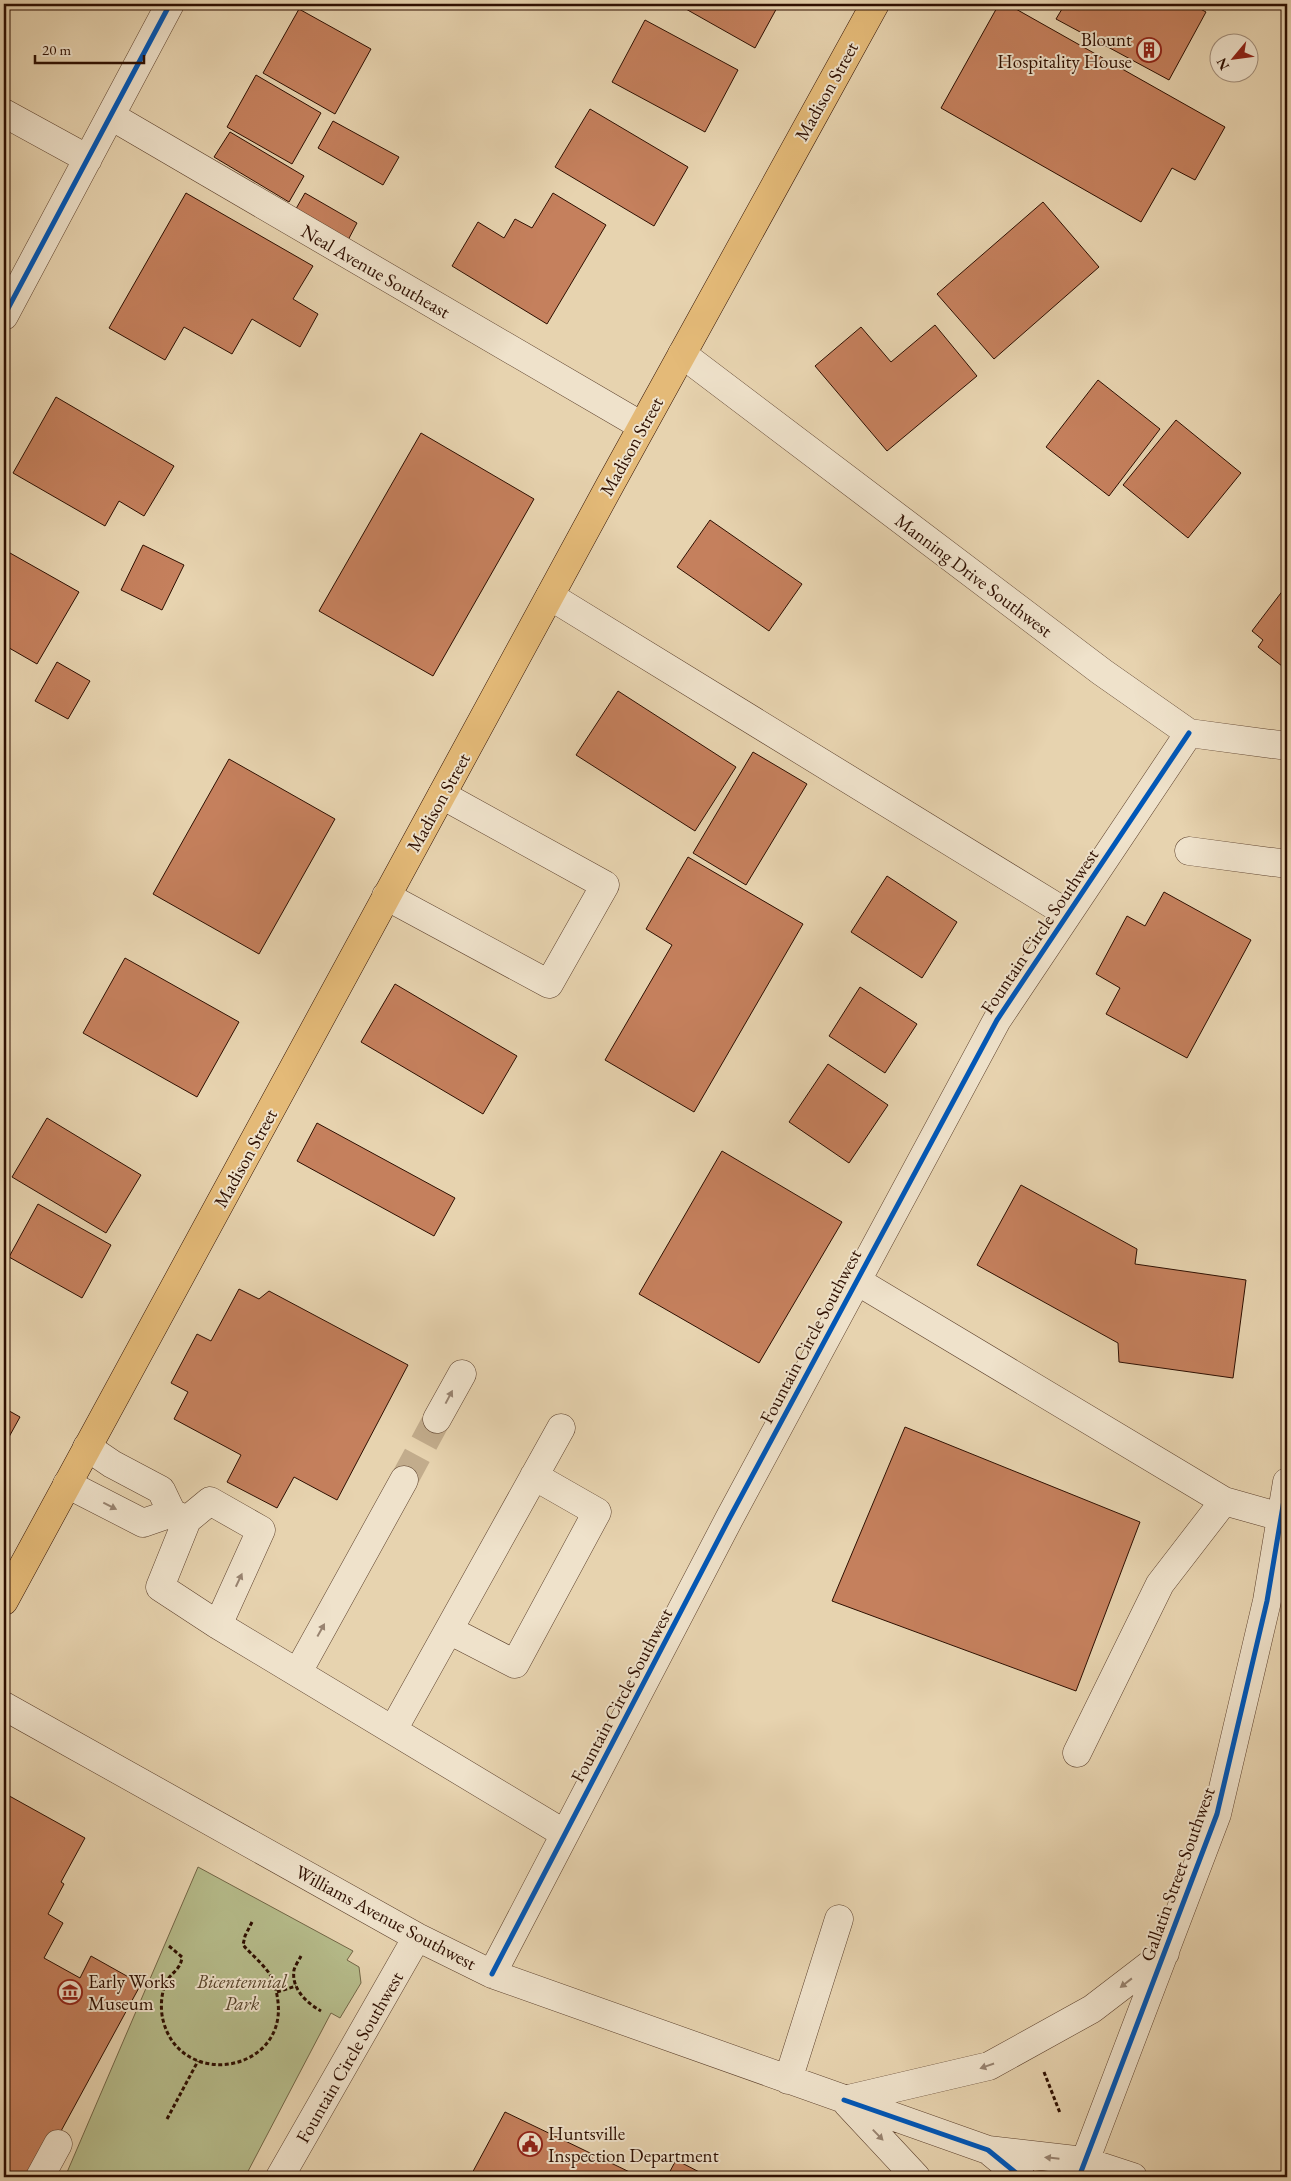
<svg xmlns="http://www.w3.org/2000/svg" width="1291" height="2181" font-family="'EB Garamond',serif">
	<style>
		.green { fill: #b6bc8b; stroke: #726646 }
		.building { fill: #c5805d; stroke: #2e0f01 }
		.lines { fill: none; stroke-linecap: round; stroke-linejoin: round }
		.minor-tunnel { stroke: #c2ac8c; stroke-width: 28; stroke-dasharray: 28 14; stroke-linecap: butt }
		.minor-casing { stroke: #5c402c; stroke-width: 29 }
		.major-casing { stroke: #2e0f01; stroke-width: 29 }
		.path { stroke: #2e0f01; stroke-width: 3; stroke-dasharray: 4 2.5; stroke-linecap: butt }
		.minor { stroke: #efe2cb; stroke-width: 28 }
		.major { stroke: #e4ba78; stroke-width: 28 }
		.cycleway-casing { stroke: #efe2cb; stroke-width: 8 }
		.cycleway { stroke: #0057b8; stroke-width: 5 }
		.oneway { fill: #988370 }
		.labels { text-anchor: middle; stroke-width: 4; stroke-linejoin: round; paint-order: stroke }
		.poi-label { font-size: 19px; fill: #2e0f01; stroke: #efe2cb; text-anchor: start }
		.street-label { font-size: 19px; fill: #2e0f01; stroke: #efe2cb }
		.park-label { font-size: 19px; font-style: italic; fill: #57432a; stroke: #efe2cb }
	</style>
	<rect width="100%" height="100%" fill="#e7d3af"/>
	<filter id="stains"><feTurbulence type="fractalNoise" baseFrequency=".004" numOctaves="4"/><feColorMatrix values="0 0 0 0 .2 0 0 0 0 .09 0 0 0 0 .02 0 0 0 .5 -.17"/></filter>
	<radialGradient id="worn" r=".72"><stop offset=".6" stop-color="#630" stop-opacity="0"/><stop offset="1" stop-color="#630" stop-opacity=".3"/></radialGradient>
	<path class="green" d="M198,1867l155,84 -6,9 12,7 2,16 -21,35 -9,-5 -86,164h-180z"/>
	<path class="building" d="M677,4h102l-24,44z
		M999,4h8l218,123 -30,53 -23,-12 -31,54 -200,-114z
		M1065,4h126l15,8 -37,68 -113,-61z
		M299,9l72,40 -36,65 -72,-41z
		M645,20l93,50 -33,62 -93,-50z
		M256,75l65,38 -29,51 -65,-37z
		M590,109l98,58 -34,59 -99,-59z
		M333,121l66,36 -16,28 -65,-37z
		M230,132l74,44 -15,26 -75,-45z
		M186,193l127,73 -20,33 25,15 -18,33 -48,-28 -20,35 -48,-27 -19,33 -56,-32z
		M305,193l52,30 -11,21 -53,-30z
		M553,193l53,32 -59,99 -95,-58 26,-44 26,16 11,-19 17,9z
		M1043,202l56,65 -105,92 -57,-65z
		M935,325l42,51 -90,75 -72,-85 46,-39 30,35z
		M1098,380l62,49 -51,67 -63,-49z
		M56,397l118,69 -30,50 -25,-15 -14,25 -92,-53z
		M1176,420l65,53 -53,65 -65,-53z
		M421,433l113,66 -101,177 -114,-65z
		M710,520l92,64 -33,47 -92,-64z
		M143,545l41,20 -22,45 -41,-20z
		M10,553l69,39 -42,72 -33,-19v-81z
		M1287,585v85l-29,-23 5,-7 -11,-9z
		M57,662l33,19 -22,38 -33,-18z
		M618,691l118,76 -41,64 -119,-76z
		M753,752l54,32 -61,101 -53,-32z
		M229,759l106,60 -76,135 -106,-60z
		M688,857l115,67 -109,188 -89,-52 67,-115 -26,-16z
		M887,876l70,46 -35,56 -71,-46z
		M1164,892l87,48 -64,118 -81,-44 14,-26 -24,-14 31,-58 18,10z
		M125,958l114,64 -42,75 -114,-64z
		M395,984l122,72 -34,58 -122,-72z
		M860,987l57,37 -32,49 -56,-37z
		M828,1064l60,41 -39,58 -60,-41z
		M47,1118l94,57 -35,58 -94,-56z
		M317,1123l138,75 -21,38 -137,-75z
		M722,1151l120,71 -83,141 -120,-69z
		M1021,1185l116,64 -2,15 111,16 -13,98 -114,-16 -1,-19 -141,-78z
		M38,1204l73,41 -29,53 -73,-41z
		M239,1289l20,10 10,-8 139,74 -71,135 -43,-23 -17,31 -50,-26 14,-27 -67,-36 14,-27 -17,-9 26,-49 14,7z
		M4,1408l16,9 -16,29z
		M905,1427l235,95 -64,169 -244,-90z
		M4,1793l81,45 -24,44 3,2 -16,30 15,9 -19,35 36,20 11,-22 50,28 -105,193h-32z
		M505,2112l135,65h-170z
		M676,2160l33,17h-42z"/>
	<g class="lines">
		<path class="minor-tunnel" d="M404,1480l33,-61"/>
		<defs>
			<path id="minor" d="M4,113l84,46
				M111,116l531,310
				M4,316l166,-312
				M682,354l420,318 87,61 98,13
				M550,596l518,318
				M1189,851l98,13
				M386,896l163,88 56,-99 -163,-90
				M857,1281l367,220 57,16
				M437,1419l25,-45
				M87,1447l25,17 49,26 11,23 15,7
				M67,1484l76,39 29,-10
				M218,1625l43,-95 -51,-29 -23,19 -27,67 58,38 347,209
				M449,1630l66,34 82,-152 -63,-36
				M298,1672l106,-192
				M4,1706l413,231 75,37 496,176 96,11 49,16
				M393,1730l168,-302
				M1077,1753l83,-169 64,-83
				M492,1974l237,-455 268,-499 192,-287
				M788,2080l51,-161
				M844,2100l145,-34 103,-57 73,-56
				M847,2103l69,74
				M988,2150l33,27
				M40,2177l18,-33
				M280,2177l137,-240
				M1079,2177l138,-363 50,-213 20,-119"/>
			<path id="major" d="M4,1601l606,-1116 265,-481"/>
		</defs>
		<use href="#minor" class="minor-casing"/>
		<use href="#major" class="major-casing"/>
		<path class="path" d="M169,1946l13,11c-1,11 -8,14 -14,22 -7,11 -8,29 -5,41 17,70 123,53 115,-18 -1,-10 -4,-21 -9,-29 -7,-10 -18,-19 -26,-28l2,-9 8,-16
			M301,1956c-2,4 -6,10 -7,14 -3,19 13,33 27,41
			M277,1992l19,-6
			M1044,2072l16,41
			M167,2119l31,-58"/>
		<use href="#minor" class="minor"/>
		<use href="#major" class="major"/>
		<defs>
			<path id="cycleway" d="M4,316l166,-312
				M492,1974l237,-455 268,-499 192,-287
				M844,2100l144,50 33,27
				M1079,2177l138,-363 50,-213 20,-119"/>
		</defs>
		<use href="#cycleway" class="cycleway-casing"/>
		<use href="#cycleway" class="cycleway"/>
	</g>
	<defs><path id="oneway-solid" d="M-6-.8H1V-3.2L6.5 0L1 3.2V.8H-6Z" transform="scale(1.25)"/></defs>
	<g class="oneway">
		<use href="#oneway-solid" transform="translate(449 1397) rotate(-62)"/>
		<use href="#oneway-solid" transform="translate(110 1506) rotate(27)"/>
		<use href="#oneway-solid" transform="translate(239 1580) rotate(-65)"/>
		<use href="#oneway-solid" transform="translate(321 1630) rotate(-61)"/>
		<use href="#oneway-solid" transform="translate(1126 1983) rotate(142)"/>
		<use href="#oneway-solid" transform="translate(987 2066) rotate(161)"/>
		<use href="#oneway-solid" transform="translate(878 2135) rotate(46)"/>
		<use href="#oneway-solid" transform="translate(1052 2158) rotate(-174)"/>
	</g>
	<defs>
		<symbol id="building-ring" viewBox="-11 -11 22 22"><circle r="9.5" fill="#efe2cb" stroke="#8f2418" stroke-width="1.5"/><path d="M-4-6H4V6H1V3H-1V6H-4ZM-2.5-4.3h1.7v1.8h-1.7ZM.8-4.3h1.7v1.8H.8ZM-2.5-1h1.7V.8h-1.7ZM.8-1h1.7V.8H.8Z" fill="#8f2418"/></symbol>
		<symbol id="museum-ring" viewBox="-11 -11 22 22"><circle r="9.5" fill="#efe2cb" stroke="#8f2418" stroke-width="1.5"/><path d="M0-6L6-3V-2H-6V-3ZM-5-1h2V3h-2ZM-1-1h2V3h-2ZM3-1h2V3H3ZM-6 4H6V6H-6Z" fill="#8f2418"/></symbol>
		<symbol id="civic-ring" viewBox="-11 -11 22 22"><circle r="9.5" fill="#efe2cb" stroke="#8f2418" stroke-width="1.5"/><path d="M-.6-6.5H3V-4.5H.6V-3L4-1V1h2V6H-6V1h2V-1L-.6-3ZM-1.2 2.5V6h2.4V2.5Z" fill="#8f2418"/></symbol>
	</defs>
	<g fill-rule="evenodd">
		<use href="#building-ring" x="1135" y="36" width="28" height="28"/>
		<use href="#museum-ring" x="56" y="1978" width="28" height="28"/>
		<use href="#civic-ring" x="516" y="2130" width="28" height="28"/>
	</g>
	<g class="labels">
		<g class="poi-label">
			<text x="1132" y="46" text-anchor="end">Blount<tspan x="1132" dy="22">Hospitality House</tspan></text>
			<text x="88" y="1988">Early Works<tspan x="88" dy="22">Museum</tspan></text>
			<text x="548" y="2140">Huntsville<tspan x="548" dy="22">Inspection Department</tspan></text>
		</g>
		<g class="street-label">
			<text transform="translate(826 91) rotate(-61)" y="7">Madison Street</text>
			<text transform="translate(376 271) rotate(30)" y="7">Neal Avenue Southeast</text>
			<text transform="translate(631 446) rotate(-61)" y="7">Madison Street</text>
			<text transform="translate(974 575) rotate(37)" y="7">Manning Drive Southwest</text>
			<text transform="translate(438 802) rotate(-61)" y="7">Madison Street</text>
			<text transform="translate(1039 931) rotate(-56)" y="7">Fountain Circle Southwest</text>
			<text transform="translate(245 1158) rotate(-61)" y="7">Madison Street</text>
			<text transform="translate(810 1336) rotate(-62)" y="7">Fountain Circle Southwest</text>
			<text transform="translate(621 1695) rotate(-62)" y="7">Fountain Circle Southwest</text>
			<text transform="translate(1177 1874) rotate(-70)" y="7">Gallatin Street Southwest</text>
			<text transform="translate(386 1917) rotate(28)" y="7">Williams Avenue Southwest</text>
			<text transform="translate(349 2057) rotate(-60)" y="7">Fountain Circle Southwest</text>
		</g>
		<g class="park-label">
			<text x="242" y="1988">Bicentennial<tspan x="242" dy="22">Park</tspan></text>
		</g>
	</g>
	<rect width="1291" height="2181" fill="none" stroke="#e7d3af" stroke-width="20"/>
	<rect x="5" y="5" width="1281" height="2171" fill="none" stroke="#2e0f01" stroke-width="2.5"/>
	<rect x="10" y="10" width="1271" height="2161" fill="none" stroke="#2e0f01"/>
	<g transform="translate(1234 58) rotate(241)"><circle r="24" fill="#efe2cb" stroke="#a28e7a"/>
	<path d="M0-4L9 19L0 12L-9 19Z" fill="#8f2418"/>
	<text y="-8" font-size="14" font-weight="bold" text-anchor="middle" fill="#2e0f01">N</text>
	</g>
	<path d="M35 55v8h109v-8" fill="none" stroke="#2e0f01" stroke-width="2.5"/>
	<text x="42" y="55" font-size="15" fill="#2e0f01" stroke="#efe2cb" stroke-width="4" paint-order="stroke">20 m</text>
	<rect width="100%" height="100%" filter="url(#stains)"/>
	<rect width="100%" height="100%" fill="url(#worn)"/>
</svg>
